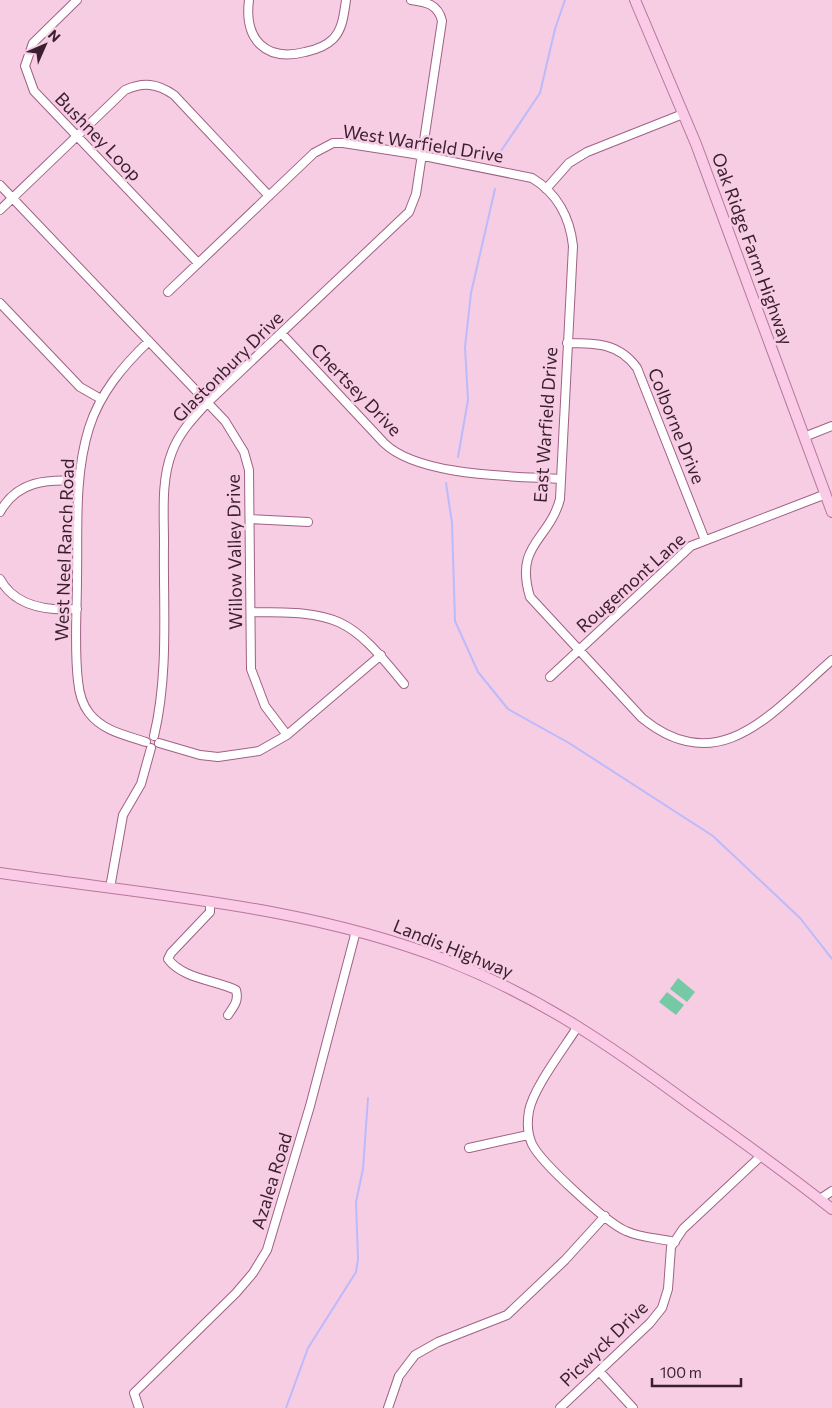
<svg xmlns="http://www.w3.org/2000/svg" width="832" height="1408" font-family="Commissioner,sans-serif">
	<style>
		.green { fill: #75c9a5 }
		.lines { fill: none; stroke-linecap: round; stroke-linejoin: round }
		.stream { stroke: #bbbafa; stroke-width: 2 }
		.minor-casing { stroke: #9f6185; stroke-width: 10 }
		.major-casing { stroke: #b6779b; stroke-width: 12 }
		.minor { stroke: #fff; stroke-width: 8 }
		.major { stroke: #fbcae6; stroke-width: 10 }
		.labels { text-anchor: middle; stroke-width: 5; stroke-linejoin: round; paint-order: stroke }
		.street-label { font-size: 18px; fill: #3a1f2f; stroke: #f7cde4 }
	</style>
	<rect width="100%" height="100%" fill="#f7cde4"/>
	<path class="green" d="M678,978l17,14 -8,10 -17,-13z
		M667,992l17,13 -8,10 -17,-13z"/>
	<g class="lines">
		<path class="stream" d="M501,151l39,-58 15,-64 10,-29
			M458,457l10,-57 -3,-53 6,-54 24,-104
			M446,483l6,40 3,98 23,51 30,37 61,34 144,93 87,82 32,41
			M286,1408l22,-60 48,-76 2,-13 -2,-57 7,-33 5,-71"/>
		<defs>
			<path id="minor" d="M77,0l-44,43 -8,23 9,25 164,172
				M249,0c-5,39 16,62 56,52 10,-2 20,-5 28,-13 10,-10 11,-26 13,-39
				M0,185l225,236 19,31 5,18 2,199 14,37 22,29
				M546,189l23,-26 18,-11 96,-38
				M0,210l125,-120c18,-8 32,-7 49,5l95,101
				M168,292l146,-139 19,-10h10l71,11 118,24c25,15 38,40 41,68l-13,253c-11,42 -46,45 -30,98l112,121c78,64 132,-8 190,-58
				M0,303l80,84 21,12
				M282,334l102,109c35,34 130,33 177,36
				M567,343c29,0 52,0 70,25l68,172
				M804,437l28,-11
				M0,512c17,-31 46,-33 79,-31
				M251,519l57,3
				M0,579c15,28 48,32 77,30
				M251,612c87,0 98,4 153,72
				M550,677l141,-131 135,-52
				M154,736c15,-63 9,-129 10,-193 0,-30 -3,-63 8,-91 7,-19 21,-34 35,-49l202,-191 7,-18 26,-173c-4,-17 -16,-19 -31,-21
				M146,742c-21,-7 -43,-11 -57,-29 -7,-9 -10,-21 -11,-32 -4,-33 -1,-69 -1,-102 1,-50 -3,-103 12,-151 11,-35 34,-62 60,-87
				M159,743l41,12 18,2 41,-6 28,-16 94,-80
				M110,888l13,-73 18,-31 10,-36
				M210,902v10l-39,41 -3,6c15,20 47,21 68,31 3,11 -2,16 -8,25
				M578,1026c-13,21 -45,62 -49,85 -2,11 -2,22 3,33 9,19 75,79 94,87 15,7 33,7 49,11
				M469,1148l59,-13
				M820,1199l12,-8
				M599,1371l34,37
				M139,1408l-5,-15 102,-100 17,-20 14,-23 43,-144 46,-175
				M388,1408l11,-32 16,-21 23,-13 69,-27 58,-55 40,-44
				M560,1408l90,-85 12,-15 6,-19 3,-42 12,-18 78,-73"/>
			<path id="major" d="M635,0l61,144 136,368
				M0,873c149,22 305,32 446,87 94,37 165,86 245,145 48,34 95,68 141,104"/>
		</defs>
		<use href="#minor" class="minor-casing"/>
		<use href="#major" class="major-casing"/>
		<use href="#minor" class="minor"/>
		<use href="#major" class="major"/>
	</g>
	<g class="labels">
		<g class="street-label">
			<text transform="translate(98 137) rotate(46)" y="6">Bushney Loop</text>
			<text transform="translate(423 144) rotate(9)" y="6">West Warfield Drive</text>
			<text transform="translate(752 249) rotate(70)" y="6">Oak Ridge Farm Highway</text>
			<text transform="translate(228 367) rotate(-45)" y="6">Glastonbury Drive</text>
			<text transform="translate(356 390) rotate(46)" y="6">Chertsey Drive</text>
			<text transform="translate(546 425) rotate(-86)" y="6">East Warfield Drive</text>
			<text transform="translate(676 426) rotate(68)" y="6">Colborne Drive</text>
			<text transform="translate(65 550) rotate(-88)" y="6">West Neel Ranch Road</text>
			<text transform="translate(235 552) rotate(-91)" y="6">Willow Valley Drive</text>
			<text transform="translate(631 583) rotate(-42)" y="6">Rougemont Lane</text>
			<text transform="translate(453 949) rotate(22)" y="6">Landis Highway</text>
			<text transform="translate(272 1181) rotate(-73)" y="6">Azalea Road</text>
			<text transform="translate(604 1344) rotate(-44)" y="6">Picwyck Drive</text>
		</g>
	</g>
	<g transform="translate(45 45) rotate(45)" stroke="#f7cde4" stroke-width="4" paint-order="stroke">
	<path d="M0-4L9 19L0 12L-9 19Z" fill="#3a1f2f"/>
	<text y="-8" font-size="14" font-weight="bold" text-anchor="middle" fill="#3a1f2f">N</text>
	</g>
	<path d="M652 1378v8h89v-8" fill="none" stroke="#3a1f2f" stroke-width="2.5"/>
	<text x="660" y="1378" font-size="15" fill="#3a1f2f" stroke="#f7cde4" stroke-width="4" paint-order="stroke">100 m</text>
</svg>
